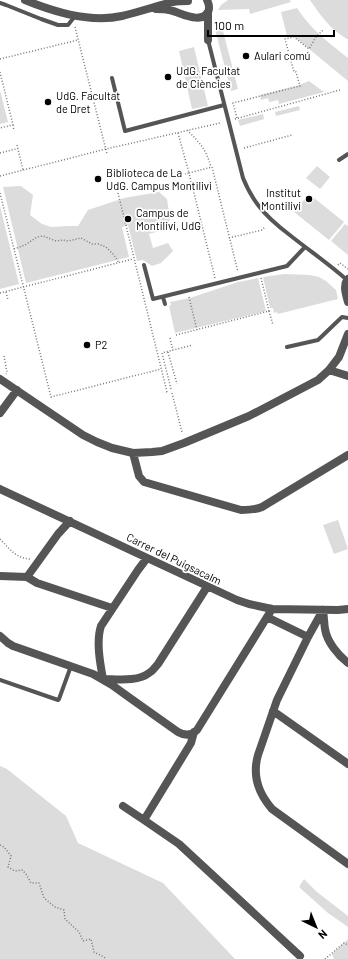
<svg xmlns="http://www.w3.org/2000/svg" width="348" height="959" font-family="Barlow,sans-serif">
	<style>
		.green { fill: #dcdcdc }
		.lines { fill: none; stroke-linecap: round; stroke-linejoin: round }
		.path { stroke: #777; stroke-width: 1.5; stroke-dasharray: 1 2; stroke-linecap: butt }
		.service { stroke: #555; stroke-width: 4 }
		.minor { stroke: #555; stroke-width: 8 }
		.poi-dot { fill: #000; stroke: #fff; stroke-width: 1.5 }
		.labels { text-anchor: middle; stroke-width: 3.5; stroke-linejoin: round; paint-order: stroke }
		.poi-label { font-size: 11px; fill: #000; stroke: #fff; text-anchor: start }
		.street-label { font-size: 11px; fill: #000; stroke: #fff }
	</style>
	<rect width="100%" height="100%" fill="#fff"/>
	<path class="green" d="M228,0h62l1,2 -41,12 -1,-5 -31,1 3,-5z
		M310,0h38v39h-1c-16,-9 -27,-24 -37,-39z
		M297,8c14,22 31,34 51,50v23l-56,-46 -5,1 -6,-24z
		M222,27l16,62 -7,2 -15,-58 -1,-5z
		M194,47l14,59 -16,3 -13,-58z
		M309,81l15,11 -45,12 -1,-4 -9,2 -1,-4 -7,2 -1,-5 39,-10z
		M0,90l8,32 -8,2z
		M299,106l1,4 -24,6 -1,-4z
		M263,114l1,5 -24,7 -2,-6z
		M317,166l13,11 -10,12 -14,-11z
		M21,186l12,9 -3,20 12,9 9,3 16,-1h11l10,-16 36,-12 35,-6 8,7 3,20 -4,10 -17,5 4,14 15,-5 5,8 -12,12 -9,3 -9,-6 -6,1 -9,-36 -6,2 7,30 -103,26 -23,-96z
		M309,194l35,28 -15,18 -35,-28z
		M0,206l19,78 -19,5z
		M345,224l3,2v29l-17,-14z
		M284,274l26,1 9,2 7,4 10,9 2,9 -60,15 -1,-2 -3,1 -1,-5h-3l-7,-31z
		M258,278l8,33 -91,22 -6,-27 2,-1 -1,-3 20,-4 48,-16z
		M338,520l10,29 -14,5 -11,-29z
		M0,766l7,3 59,47 12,27 85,40 72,76h-235z
		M304,879l13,13 31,24v11l-20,-14 -29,-26z
		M348,939v20h-14l-2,-5z"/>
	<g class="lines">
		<path class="path" d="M75,27l32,127
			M0,59l78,-19
			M0,72l13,53 -13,3
			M237,118l-4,-15 67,-17 -4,-14h-2l-9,-33 9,-2 15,12 7,-12 8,-8
			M235,119l105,-29
			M13,125l1,6
			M187,130c13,13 19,19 24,37
			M178,133l11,40 -4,1
			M17,145l6,25
			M244,148l48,-13
			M0,153l20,-5
			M0,176l106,-27 114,-26
			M0,193l51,204 110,-28
			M118,193l49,199h2
			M229,238l33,-8 3,-3
			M14,249l11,-4 12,-8 6,-1 13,5 7,-1 5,1 13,-3 11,6h6l8,3 8,8 5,8
			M338,265l2,-2 8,6
			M215,278l-26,-105 23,-6 26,105
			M6,292l2,8
			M0,293l133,-34
			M189,297l8,33
			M269,311l4,14
			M176,335l93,-24 -8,-33
			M170,338l3,13
			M168,352l9,32
			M4,356l3,16 -1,2
			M171,389l-9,-36 31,-8
			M172,393l10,39
			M0,539c9,9 15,19 30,20
			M0,845l4,2 7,9 -3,11 7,4 7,-1 4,4 5,9h8l5,15 11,9 9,3 1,9 14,13 4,9 8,-2 3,13 10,5 2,2
			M325,959l19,-16 4,2"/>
		<path class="service" d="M0,3l6,2 35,14 17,6h10l7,-9
			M208,40l35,138c4,10 9,19 15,27 9,12 21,22 33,31 19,15 38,28 56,44
			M112,78l13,53 99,-26
			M339,160l9,-6
			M144,265l9,34 134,-33 18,-19
			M163,297l2,7
			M287,347l31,-7 24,-23 6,1
			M0,680l58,20 1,-1 12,-33"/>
		<path class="minor" d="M25,0c29,12 66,23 97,16 17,-4 34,-10 51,-14 5,-1 10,-1 15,-1
			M156,9c4,0 9,0 13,1 11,2 32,15 39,2 2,-4 1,-8 -1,-12
			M208,13v27
			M348,279l-1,1c-4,6 -1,15 1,22
			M329,370l19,6
			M0,379l83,56 14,7 15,6 21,5 19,-1 10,-1 22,-8 65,-27 69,-36 11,-10 10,-13 9,-23
			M0,413l17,-23
			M133,453l6,23 5,6 97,28c8,0 14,0 21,-3l86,-52
			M0,489l237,111 12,4 23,5 66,1 10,-1
			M147,558l-9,12 -37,56c-5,15 -1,37 2,53 13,0 35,3 46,-6 4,-2 6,-6 9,-9l49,-77
			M0,576l27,1 10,6 75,25
			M27,577l31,-43 12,-13
			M323,610l-15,27 -31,63 -19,55c-6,21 0,38 14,54l76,55
			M323,610c1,6 1,13 2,19 2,13 13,26 23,34
			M267,617l41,20
			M0,636l8,7 5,3 80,28 19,11 18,13 48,34c7,4 13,4 19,-2l75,-121
			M273,711l75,53
			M123,806l21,14 35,24 121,112
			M144,820l47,-77 3,-11"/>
	</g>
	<g class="poi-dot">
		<circle cx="246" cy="56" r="4"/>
		<circle cx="168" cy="77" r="4"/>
		<circle cx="48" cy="102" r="4"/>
		<circle cx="98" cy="179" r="4"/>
		<circle cx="309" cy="199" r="4"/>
		<circle cx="128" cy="219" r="4"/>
		<circle cx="87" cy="345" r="4"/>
	</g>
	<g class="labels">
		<g class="poi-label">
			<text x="254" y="60">Aulari comú</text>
			<text x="176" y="75">UdG. Facultat<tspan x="176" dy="13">de Ciències</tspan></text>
			<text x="56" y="100">UdG. Facultat<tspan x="56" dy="13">de Dret</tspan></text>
			<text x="106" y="177">Biblioteca de La<tspan x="106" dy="13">UdG. Campus Montilivi</tspan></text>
			<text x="301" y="197" text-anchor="end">Institut<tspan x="301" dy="13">Montilivi</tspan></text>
			<text x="136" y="217">Campus de<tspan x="136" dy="13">Montilivi, UdG</tspan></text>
			<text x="95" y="349">P2</text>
		</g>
		<g class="street-label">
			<text transform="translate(174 559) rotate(26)" y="4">Carrer del Puigsacalm</text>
		</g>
	</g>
	<g transform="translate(316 927) rotate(137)" stroke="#ffffff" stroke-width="3" paint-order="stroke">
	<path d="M0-3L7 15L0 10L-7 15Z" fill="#000000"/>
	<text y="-6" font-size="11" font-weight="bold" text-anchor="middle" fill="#000000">N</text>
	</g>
	<path d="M208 30v6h126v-6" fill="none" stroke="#000000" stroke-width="2"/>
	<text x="214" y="30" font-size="12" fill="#000000" stroke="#ffffff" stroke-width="3" paint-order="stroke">100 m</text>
</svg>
